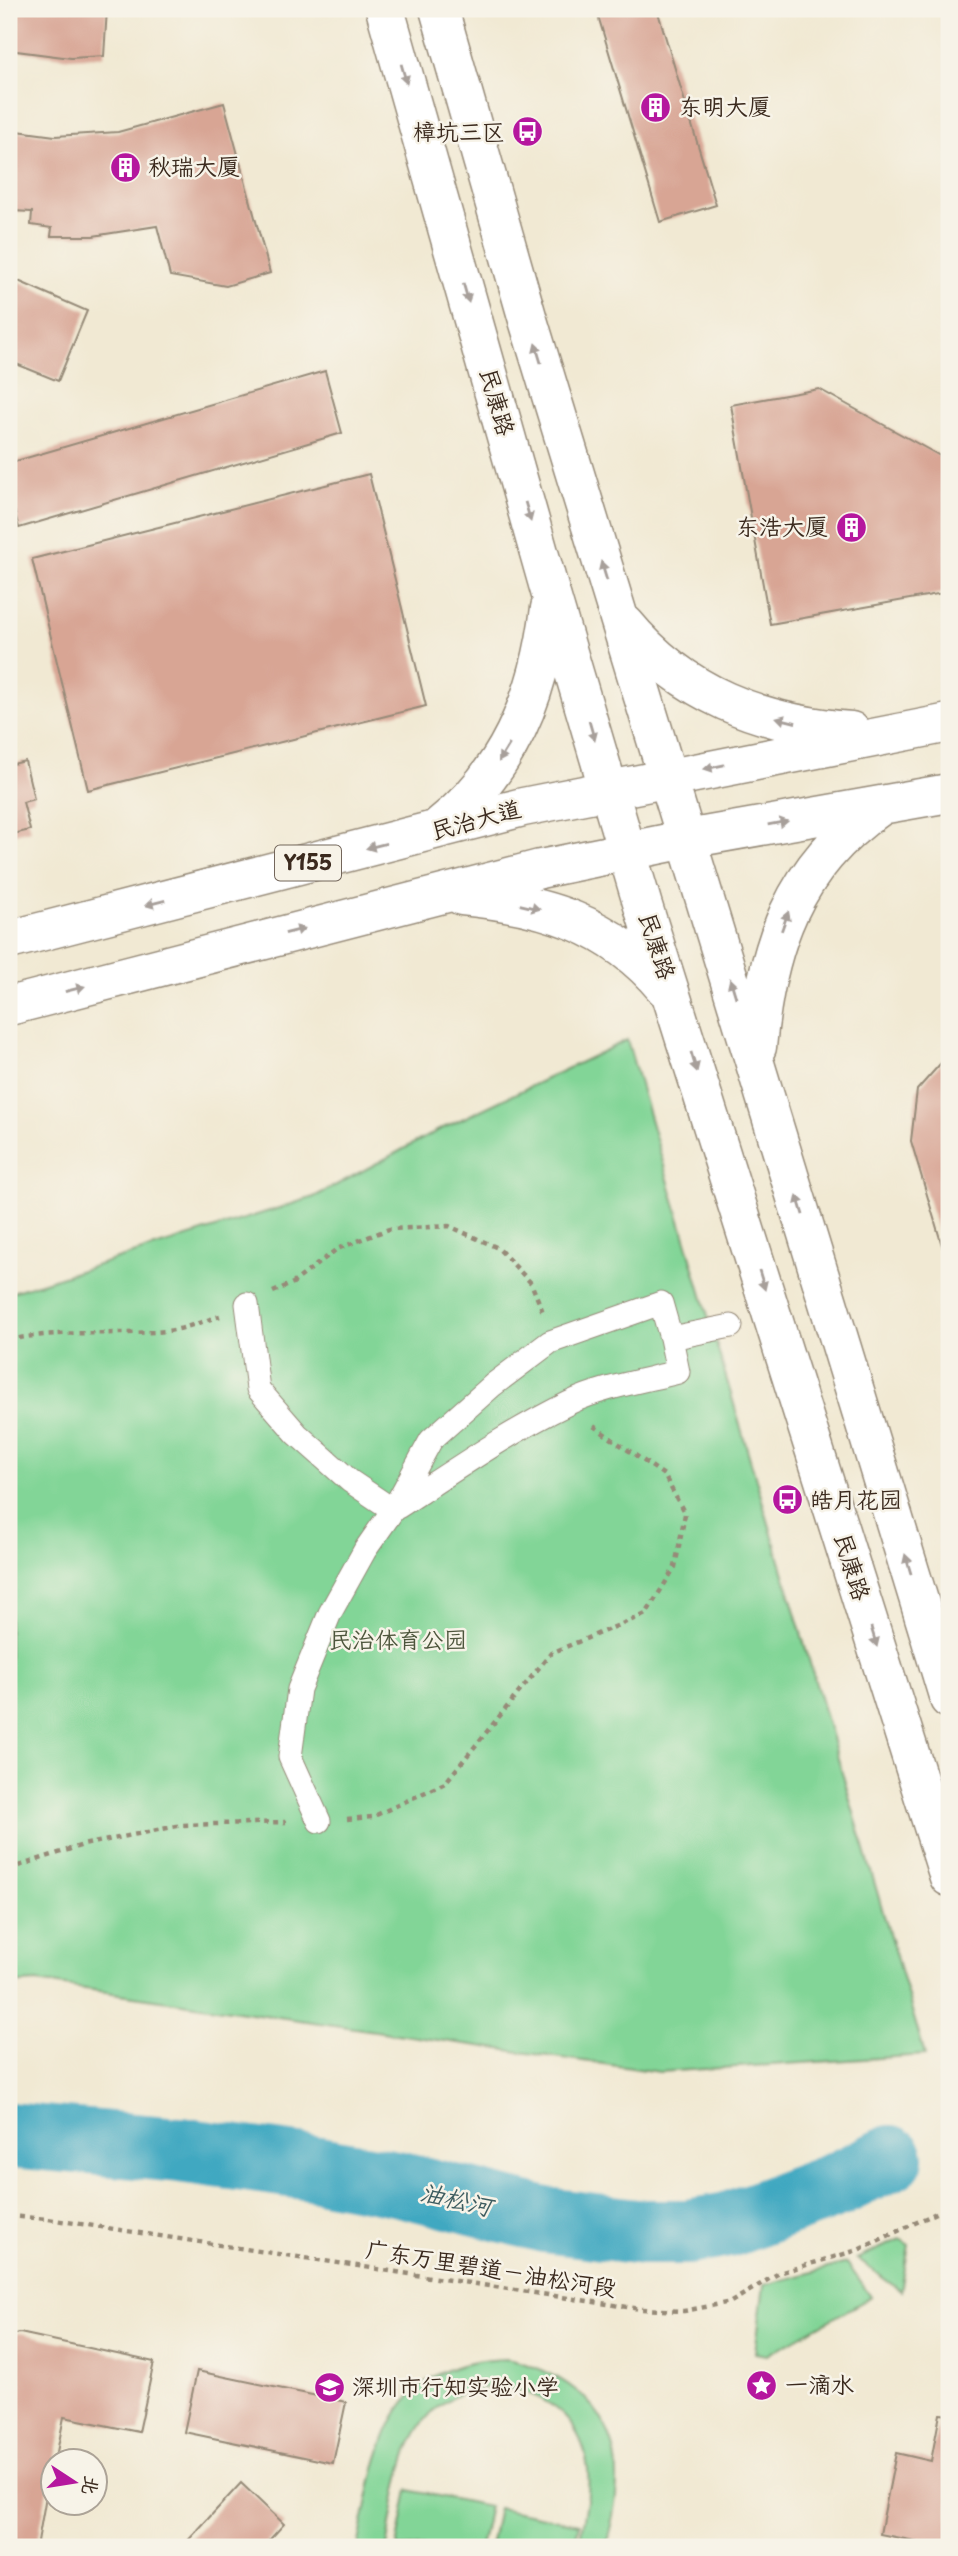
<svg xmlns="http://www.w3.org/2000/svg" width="958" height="2556" font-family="'Playpen Sans','LXGW WenKai TC',sans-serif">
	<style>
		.green { fill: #82d597; stroke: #5e805a; stroke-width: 2 }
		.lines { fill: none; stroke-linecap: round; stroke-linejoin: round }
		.river { stroke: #41a8c1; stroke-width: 66 }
		.building { fill: #d8a594 }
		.pedestrian-casing { stroke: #968a78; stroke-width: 25 }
		.primary-casing { stroke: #968a78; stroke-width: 41 }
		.path { stroke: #968a78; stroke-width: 4.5; stroke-dasharray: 5 5; stroke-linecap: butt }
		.pedestrian { stroke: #fff; stroke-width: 23 }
		.primary { stroke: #fff; stroke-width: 38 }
		.oneway { fill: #a79f9a }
		.labels { text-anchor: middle; stroke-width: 5; stroke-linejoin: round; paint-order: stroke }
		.shield { fill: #f7f3e8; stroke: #73665b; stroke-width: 2 }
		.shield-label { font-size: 21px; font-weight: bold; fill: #3b2a1e }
		.poi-label { font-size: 23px; fill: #3b2a1e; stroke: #f7f3e8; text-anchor: start }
		.street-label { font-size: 23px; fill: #3b2a1e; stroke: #f7f3e8 }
		.park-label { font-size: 23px; fill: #4d553c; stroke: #f7f3e8 }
		.water-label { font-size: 24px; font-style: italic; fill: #3d5c5f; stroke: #f7f3e8 }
	</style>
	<rect width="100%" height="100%" fill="#f7f3e8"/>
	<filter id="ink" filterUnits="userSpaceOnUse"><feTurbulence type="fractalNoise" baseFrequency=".0143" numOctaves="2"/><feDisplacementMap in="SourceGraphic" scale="14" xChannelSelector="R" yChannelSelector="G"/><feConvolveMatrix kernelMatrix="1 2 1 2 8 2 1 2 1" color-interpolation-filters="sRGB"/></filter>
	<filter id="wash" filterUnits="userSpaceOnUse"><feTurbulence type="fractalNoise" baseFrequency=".00686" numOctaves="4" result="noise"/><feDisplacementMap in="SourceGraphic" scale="28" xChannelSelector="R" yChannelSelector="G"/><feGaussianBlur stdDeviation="1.57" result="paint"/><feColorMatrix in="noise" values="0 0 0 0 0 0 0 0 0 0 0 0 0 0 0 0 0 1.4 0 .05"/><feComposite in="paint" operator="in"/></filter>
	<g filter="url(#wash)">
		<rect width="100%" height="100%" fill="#f1e9d3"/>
		<path class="green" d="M627,1040l298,1015 -266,17 -622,-90 -28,2v-691l305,-96 123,-66z
			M900,2239l9,6 -8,46 -44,-32z
			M847,2263l24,34 -104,58 -12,-2 9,-68z
			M507,2359c60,13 111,52 110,119 0,24 -6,47 -11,69h-28c6,-30 15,-59 8,-90 -16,-74 -120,-95 -164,-33 -24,34 -27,83 -35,123h-29c21,-97 26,-185 149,-188z
			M408,2490l81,16 -9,41h-83z
			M498,2508l81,16 -5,23h-84z"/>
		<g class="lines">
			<path class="river" d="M9,2135l171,15 139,19 82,15 144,36 99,12h44l40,-7 108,-40 55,-27"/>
		</g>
		<g id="blocks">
			<path class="building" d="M9,9h98l-3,47 -33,2 -62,-8z
				M596,9h61l59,196 -56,17z
				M224,103l46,170 -44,13 -56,-10 -13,-50 -64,10h-42l1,-8 -21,-3 1,-13 -19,-1 1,-12 -5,-1v-68l46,6 63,-4z
				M9,277l78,34 -29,70 -49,-20z
				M325,371l17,62 -323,95 -10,-36v-29z
				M819,389l130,72v131l-179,32 -39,-219z
				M369,474l57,232 -338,84 -56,-231z
				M25,761l9,38 -11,3 7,28 -21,5v-70z
				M949,1054v215l-38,-128 6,-51z
				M20,2333l134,29 -15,70 -75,-15 -9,45h-3l-15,85h-28v-212z
				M197,2371l149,31 -13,61 -149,-31z
				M940,2414l9,1v132h-36l2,-6 -35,-7 16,-81 35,8z
				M241,2483l43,41 -21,23h-81z"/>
		</g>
	</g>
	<g filter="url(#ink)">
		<use href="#blocks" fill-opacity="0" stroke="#968a78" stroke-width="2"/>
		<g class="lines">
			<defs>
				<path id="pedestrian" d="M247,1304l11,85 39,45 53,47 43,29
					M398,1507c55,-36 111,-75 171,-104 34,-16 73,-22 109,-31l-7,-34 60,-12
					M319,1821l-29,-64 9,-68 31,-76 35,-63 28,-40 38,-70 62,-55 57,-43 111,-39 10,35"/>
				<path id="primary" d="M385,9l166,586 92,311 306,971
					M439,9l89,311 421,1379
					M625,624c58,70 135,100 226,107
					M440,826c69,-54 100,-133 110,-218
					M462,896c81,8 149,27 203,92
					M9,940l514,-133 426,-84
					M9,1006l531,-137 147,-30 262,-46
					M757,1047c9,-100 36,-180 121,-239"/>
			</defs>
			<use href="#pedestrian" class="pedestrian-casing"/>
			<use href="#primary" class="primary-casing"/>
			<path class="path" d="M273,1292l20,-9 44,-34 52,-20 60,-3 49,22 33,35 12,29
				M9,1340c52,-11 105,-4 158,-9 18,-2 36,-10 53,-15
				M347,1819l25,-2 73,-34 106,-130 95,-39 29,-47 10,-53 -21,-39 -72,-50
				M9,1869l74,-24 99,-20 104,-3
				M9,2216l39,3 593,90 43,2 47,-9 48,-29 79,-23 91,-43"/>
			<use href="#pedestrian" class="pedestrian"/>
			<use href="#primary" class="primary"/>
		</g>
		<defs><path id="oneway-solid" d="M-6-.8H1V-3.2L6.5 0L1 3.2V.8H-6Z" transform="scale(1.75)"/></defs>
		<g class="oneway">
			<use href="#oneway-solid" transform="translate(404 74) rotate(74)"/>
			<use href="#oneway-solid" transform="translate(466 293) rotate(74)"/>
			<use href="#oneway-solid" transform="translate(538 353) rotate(-107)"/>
			<use href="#oneway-solid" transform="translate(528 512) rotate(74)"/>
			<use href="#oneway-solid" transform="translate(604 571) rotate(-107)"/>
			<use href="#oneway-solid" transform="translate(786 720) rotate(-165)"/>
			<use href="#oneway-solid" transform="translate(592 731) rotate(74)"/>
			<use href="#oneway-solid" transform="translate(504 753) rotate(122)"/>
			<use href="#oneway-solid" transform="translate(714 767) rotate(169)"/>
			<use href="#oneway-solid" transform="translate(778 823) rotate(-10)"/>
			<use href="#oneway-solid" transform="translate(376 846) rotate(166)"/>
			<use href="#oneway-solid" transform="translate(155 903) rotate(166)"/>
			<use href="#oneway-solid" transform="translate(530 907) rotate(13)"/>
			<use href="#oneway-solid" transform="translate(785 921) rotate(-70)"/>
			<use href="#oneway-solid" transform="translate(295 931) rotate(-15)"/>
			<use href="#oneway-solid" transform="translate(733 988) rotate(-107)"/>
			<use href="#oneway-solid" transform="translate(75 989) rotate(-15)"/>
			<use href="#oneway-solid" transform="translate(694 1062) rotate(73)"/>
			<use href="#oneway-solid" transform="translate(800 1205) rotate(-107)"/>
			<use href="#oneway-solid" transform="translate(762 1280) rotate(73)"/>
			<use href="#oneway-solid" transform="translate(908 1564) rotate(-107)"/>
			<use href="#oneway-solid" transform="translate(874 1637) rotate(73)"/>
		</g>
	</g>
	<defs>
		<symbol id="building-disc" viewBox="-11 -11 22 22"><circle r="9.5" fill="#b5179e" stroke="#f7f3e8"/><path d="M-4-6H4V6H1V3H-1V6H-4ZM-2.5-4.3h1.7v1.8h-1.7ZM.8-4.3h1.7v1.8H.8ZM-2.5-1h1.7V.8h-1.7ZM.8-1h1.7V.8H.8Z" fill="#fff"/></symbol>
		<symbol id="bus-disc" viewBox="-11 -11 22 22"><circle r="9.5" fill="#b5179e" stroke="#f7f3e8"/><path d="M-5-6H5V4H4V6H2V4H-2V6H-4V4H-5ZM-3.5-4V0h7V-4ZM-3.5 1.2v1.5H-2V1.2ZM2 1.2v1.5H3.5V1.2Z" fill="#fff"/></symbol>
		<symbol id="sight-disc" viewBox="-11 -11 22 22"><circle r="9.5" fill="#b5179e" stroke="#f7f3e8"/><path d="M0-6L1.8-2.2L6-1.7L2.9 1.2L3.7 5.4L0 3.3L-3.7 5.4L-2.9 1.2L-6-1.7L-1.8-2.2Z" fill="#fff"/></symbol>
		<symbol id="school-disc" viewBox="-11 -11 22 22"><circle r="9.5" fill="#b5179e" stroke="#f7f3e8"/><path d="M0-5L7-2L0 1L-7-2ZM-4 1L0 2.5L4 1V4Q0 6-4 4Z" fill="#fff"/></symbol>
	</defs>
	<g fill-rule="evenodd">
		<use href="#building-disc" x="638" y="90" width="35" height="35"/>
		<use href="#bus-disc" x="510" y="114" width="35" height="35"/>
		<use href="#building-disc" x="108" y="150" width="35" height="35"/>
		<use href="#building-disc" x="834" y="510" width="35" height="35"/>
		<use href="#bus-disc" x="770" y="1482" width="35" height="35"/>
		<use href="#sight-disc" x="744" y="2368" width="35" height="35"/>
		<use href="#school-disc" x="312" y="2370" width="35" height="35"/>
	</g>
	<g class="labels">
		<rect class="shield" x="275" y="845.5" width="66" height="35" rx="5"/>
		<g class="shield-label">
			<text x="308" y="870">Y155</text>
		</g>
		<g class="poi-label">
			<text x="679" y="115">东明大厦</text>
			<text x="505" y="140" text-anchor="end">樟坑三区</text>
			<text x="148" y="175">秋瑞大厦</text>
			<text x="828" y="535" text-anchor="end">东浩大厦</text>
			<text x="810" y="1508">皓月花园</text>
			<text x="785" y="2393">一滴水</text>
			<text x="352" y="2395">深圳市行知实验小学</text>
		</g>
		<g class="street-label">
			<text transform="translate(497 402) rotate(74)" y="8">民康路</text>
			<text transform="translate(476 820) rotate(-15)" y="8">民治大道</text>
			<text transform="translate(657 946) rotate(72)" y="8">民康路</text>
			<text transform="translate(852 1567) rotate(73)" y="8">民康路</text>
			<text transform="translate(491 2269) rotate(9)" y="8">广东万里碧道－油松河段</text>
		</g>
		<g class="park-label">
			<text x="398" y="1648">民治体育公园</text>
		</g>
		<g class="water-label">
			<text transform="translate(456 2200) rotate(13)" y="8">油松河</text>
		</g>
	</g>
	<rect width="958" height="2556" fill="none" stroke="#f7f3e8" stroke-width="35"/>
	<g transform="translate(74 2482) rotate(102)"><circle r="33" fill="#f7f3e8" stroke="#aca397" stroke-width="2"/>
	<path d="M0-5L12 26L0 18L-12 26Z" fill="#b5179e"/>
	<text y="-10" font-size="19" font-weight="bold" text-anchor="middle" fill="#3b2a1e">北</text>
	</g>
</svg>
